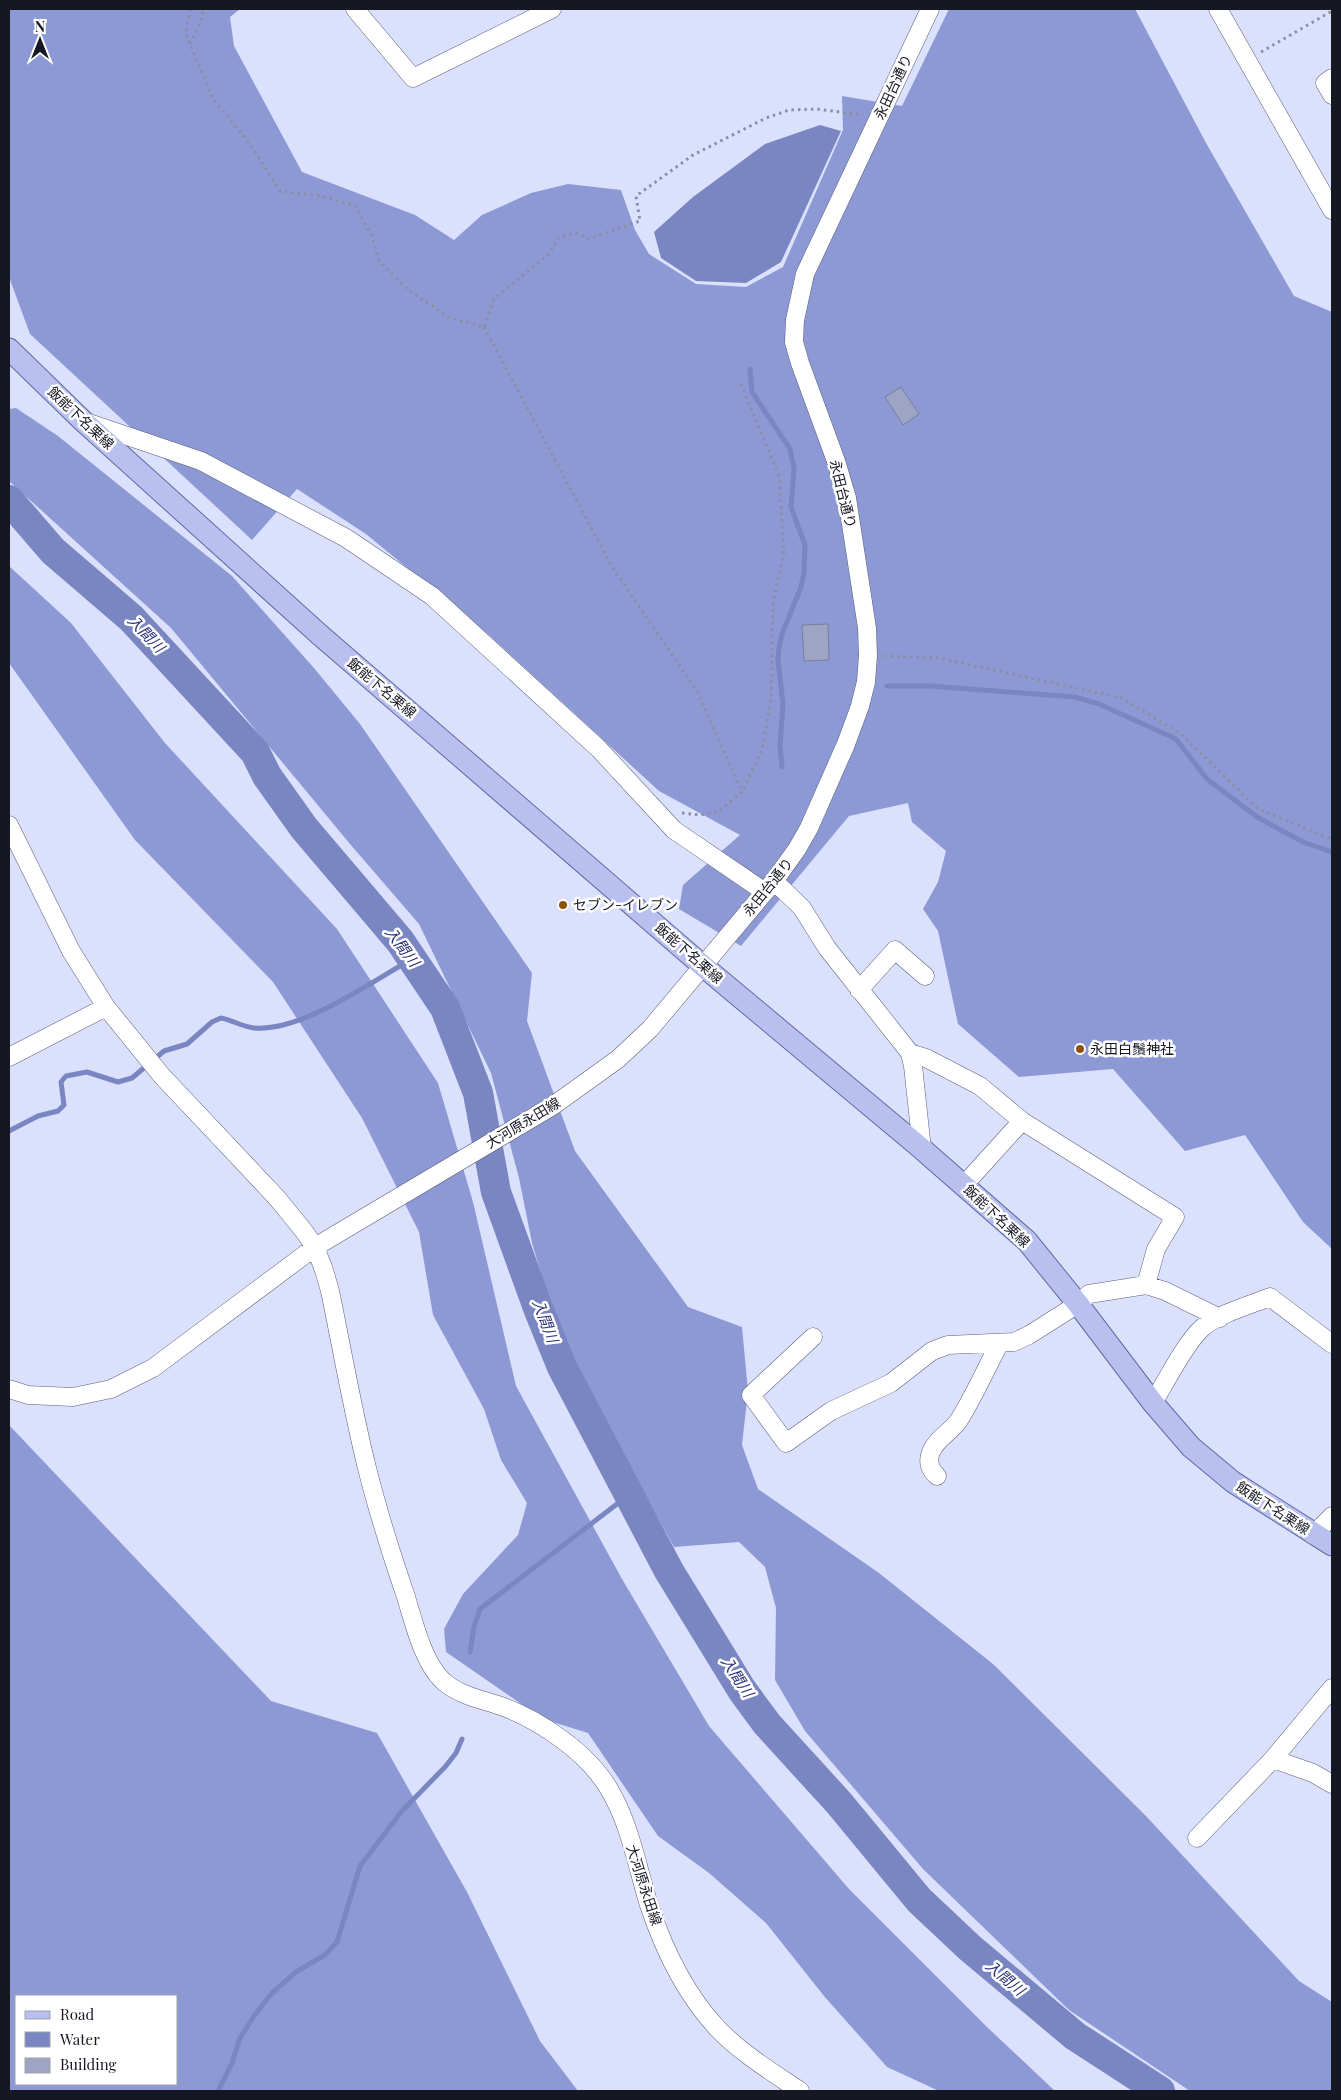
<svg xmlns="http://www.w3.org/2000/svg" width="1341" height="2100" font-family="'Playfair Display','Noto Sans JP',serif">
	<style>
		.forest { fill: #8c99d5; fill-rule: evenodd }
		.water { fill: #7a86c1 }
		.lines { fill: none; stroke-linecap: round; stroke-linejoin: round }
		.stream { stroke: #7a86c1; stroke-width: 5 }
		.river { stroke: #7a86c1; stroke-width: 30 }
		.building { fill: #9da4c4; stroke: #777e9c }
		.minor-casing { stroke: #585e7b; stroke-width: 19 }
		.major-casing { stroke: #606aa2; stroke-width: 23 }
		.path { stroke: #8a8fa4; stroke-width: 3; stroke-dasharray: 2.5 4; stroke-linecap: butt }
		.minor { stroke: #fff; stroke-width: 18 }
		.major { stroke: #b8c0f0; stroke-width: 21 }
		.poi-dot { fill: #8d550c; stroke: #fff; stroke-width: 2 }
		.labels { text-anchor: middle; stroke-width: 5; stroke-linejoin: round; paint-order: stroke }
		.street-label { font-size: 14px; fill: #151723; stroke: #fff }
		.poi-label { font-size: 14px; fill: #151723; stroke: #fff; text-anchor: start }
		.water-label { font-size: 15px; font-style: italic; fill: #2c3179; stroke: #fff }
	</style>
	<rect width="100%" height="100%" fill="#dbe1fd"/>
	<path class="forest" d="M9,9h231l-10,8 4,29 68,126 113,43 39,25 28,-25 49,-22 37,-9 53,6 14,40 14,24 47,30 50,3 37,-20 60,-137 -1,-34 60,10 47,-97h186l71,134 88,153 38,16v937l-29,-27 -58,-87 -60,16 -72,-82 -94,8 -61,-53 -20,-93 -15,-22 15,-27 8,-31 -34,-29 -4,-19 -59,13 -108,130 -62,-37 4,-24 57,-50 -81,-44 -170,-156 -123,-101 -69,-45 -45,51 -222,-206 -21,-57z
		M16,408l42,28 174,140 82,92 46,56 172,249 -5,48 48,130 113,156 54,20 6,64 -6,54 16,44 121,84 114,91 153,152 153,165 33,21v89h-142l-121,-81 -146,-141 -118,-138 -30,-51 1,-72 -11,-41 -26,-25 -65,5 -112,-204 -30,-100 -13,-65 -28,-105 -72,-149 -69,-80 -179,-216 -162,-147v-72z
		M9,566l62,57 94,120 172,186 101,154 35,119 43,184 106,193 87,147 140,163 138,138 68,64h-116l-52,-24 -63,-71 -58,-73 -57,-50 -51,-37 -70,-103 -45,-14 -97,-67 -2,-23 19,-35 55,-59 9,-32 -26,-43 -17,-51 -51,-94 -14,-83 -57,-114 -89,-136 -138,-142 -126,-177z
		M9,1425l262,276 106,32 90,159 73,149 38,50h-569zM176,1996v88h-160v-88z"/>
	<path class="water" d="M820,125l21,6 -60,131 -35,21 -50,-2 -35,-23 -7,-26 39,-35 72,-53z"/>
	<g class="lines">
		<path class="stream" d="M750,369l2,23 38,57 4,20 -3,38 14,38 -1,28 -3,14 -19,47 -3,13 -1,13 5,44 -3,42 2,21
			M887,686h43l145,11 24,7 77,35 31,40 50,38 46,25 29,10
			M9,1131l29,-15 20,-5 6,-6 -3,-23 5,-6 21,-4 31,10 14,-4 32,-27 23,-7 25,-22 9,-4c11,2 22,9 33,10 48,4 117,-46 158,-69
			M470,1652l4,-25 6,-18 150,-115
			M218,2091l14,-28 8,-25 14,-22 18,-23 24,-21 29,-17 12,-13 23,-76 42,-55 43,-44 11,-14 6,-14"/>
		<path class="river" d="M9,500l44,51 78,67 124,134 12,24 37,52 96,113 45,67 33,85 18,99 42,116 24,59 107,204 73,119 25,34 72,79 80,97 51,48 105,88 85,55"/>
	</g>
	<path class="building" d="M901,387l18,27 -16,11 -18,-28z
		M828,624l1,36 -25,1 -2,-36z"/>
	<g class="lines">
		<defs>
			<path id="minor" d="M355,9l58,69 139,-69
				M1218,9l114,201
				M1332,78l-7,5 7,12
				M86,422l115,39 145,77 86,58 167,153 75,81 91,62
				M9,825l62,126 35,56 56,69 115,122 26,32 12,17 9,23 6,21c12,58 22,116 36,173 11,45 25,89 40,133 8,26 17,65 37,84 17,15 38,18 58,25 39,14 87,47 108,83 21,35 28,77 40,116 15,45 36,89 69,124 23,24 54,43 82,62
				M774,881l28,27 25,40 83,105 3,13 9,83
				M859,990l36,-40 30,26
				M910,1053l16,5 54,28 42,35 153,96 -19,32 -10,36
				M9,1057l97,-50
				M964,1185l58,-64
				M813,1337l-62,58 35,48 45,-32 60,-28 41,-32 16,-6 66,-3 15,-7 49,-31 11,-10 57,-9 19,6 55,27
				M9,1389l19,6 45,2 38,-8 42,-21 162,-121 239,-142 64,-46 32,-30 124,-148 23,-32 12,-21 37,-84 14,-38 6,-24 2,-26 -1,-28 -20,-130 -11,-37 -36,-98 -6,-21 1,-22 10,-46 125,-265
				M1153,1403c12,-20 33,-61 49,-75 16,-14 48,-23 68,-31l62,47
				M937,1476c-7,-6 -10,-14 -6,-24 5,-13 20,-20 28,-32 15,-24 27,-51 40,-76
				M1313,1535l19,-19
				M1273,1759l40,14 19,11
				M1197,1838l76,-79 59,-71"/>
			<path id="major" d="M9,349l74,72 237,214 383,331 219,183 105,92 51,63 75,99 38,44 42,35 99,63"/>
		</defs>
		<use href="#minor" class="minor-casing"/>
		<use href="#major" class="major-casing"/>
		<path class="path" d="M190,9l-4,25 26,63 38,47 30,47 41,5 34,10 16,28 8,27 29,29 42,28 34,9 10,-28 55,-45 10,-17 17,-4 13,6 51,-18 -4,-25 57,-41 73,-37 23,-8 28,-1 46,6
			M190,44l9,-18 5,-17
			M1261,52l71,-41
			M484,327l127,238 87,128 44,99
			M884,656l55,2 183,40 59,36 77,75 74,30
			M682,813l17,2 19,-3 24,-20 20,-42 9,-51 2,-97 11,-51 -5,-75 -38,-92"/>
		<use href="#minor" class="minor"/>
		<use href="#major" class="major"/>
	</g>
	<g class="poi-dot">
		<circle cx="563" cy="905" r="5"/>
		<circle cx="1080" cy="1049" r="5"/>
	</g>
	<g class="labels">
		<g class="street-label">
			<text transform="translate(893 87) rotate(-65)" y="5">永田台通り</text>
			<text transform="translate(81 418) rotate(43)" y="5">飯能下名栗線</text>
			<text transform="translate(843 494) rotate(76)" y="5">永田台通り</text>
			<text transform="translate(382 688) rotate(40)" y="5">飯能下名栗線</text>
			<text transform="translate(768 887) rotate(-51)" y="5">永田台通り</text>
			<text transform="translate(689 953) rotate(41)" y="5">飯能下名栗線</text>
			<text transform="translate(523 1123) rotate(-31)" y="5">大河原永田線</text>
			<text transform="translate(997 1216) rotate(43)" y="5">飯能下名栗線</text>
			<text transform="translate(1273 1508) rotate(33)" y="5">飯能下名栗線</text>
			<text transform="translate(644 1885) rotate(72)" y="5">大河原永田線</text>
		</g>
		<g class="poi-label">
			<text x="573" y="910">セブン-イレブン</text>
			<text x="1090" y="1054">永田白鬚神社</text>
		</g>
		<g class="water-label">
			<text transform="translate(146 634) rotate(46)" y="5">入間川</text>
			<text transform="translate(402 947) rotate(53)" y="5">入間川</text>
			<text transform="translate(545 1321) rotate(69)" y="5">入間川</text>
			<text transform="translate(737 1677) rotate(57)" y="5">入間川</text>
			<text transform="translate(1005 1978) rotate(40)" y="5">入間川</text>
		</g>
	</g>
	<rect width="1341" height="2100" fill="none" stroke="#151723" stroke-width="20"/>
	<rect x="15" y="1995" width="162" height="90" fill="#ffffff" stroke="#a1a2a7"/>
	<rect x="25" y="2011" width="25" height="8" fill="#b8c0f0" stroke="#a1a2a7"/>
	<text x="60" y="2020" font-size="15" fill="#151723">Road</text>
	<rect x="25" y="2032" width="25" height="15" fill="#7a86c1" stroke="#a1a2a7"/>
	<text x="60" y="2045" font-size="15" fill="#151723">Water</text>
	<rect x="25" y="2058" width="25" height="15" fill="#9da4c4" stroke="#a1a2a7"/>
	<text x="60" y="2070" font-size="15" fill="#151723">Building</text>
	<g transform="translate(40 40)" stroke="#ffffff" stroke-width="4" paint-order="stroke">
	<path d="M0-4L9 19L0 12L-9 19Z" fill="#151723"/>
	<text y="-8" font-size="14" font-weight="bold" text-anchor="middle" fill="#151723">N</text>
	</g>
</svg>
